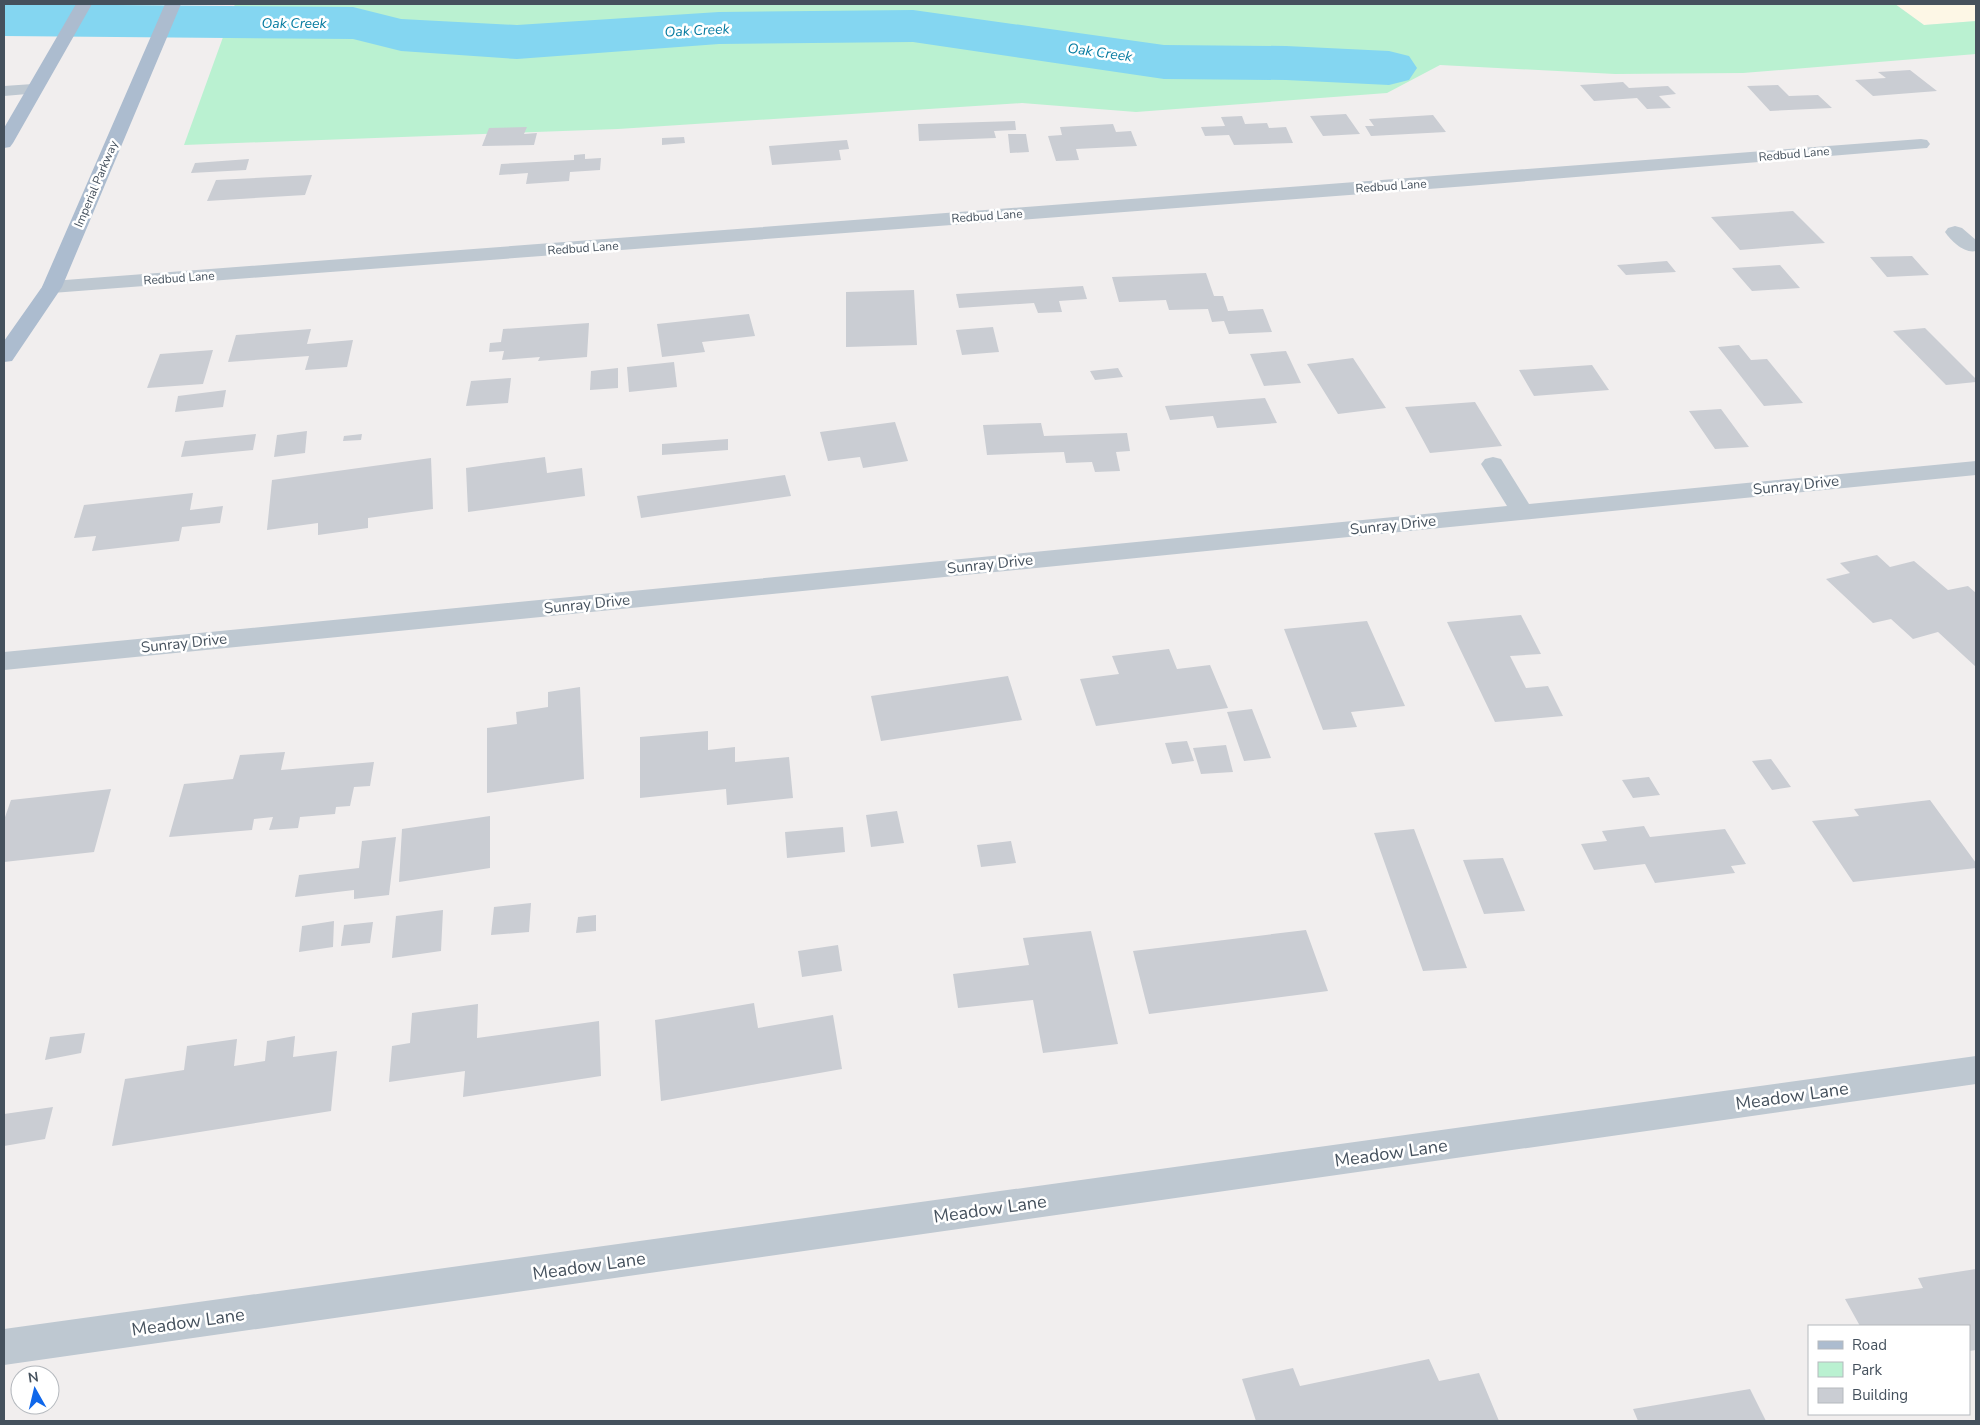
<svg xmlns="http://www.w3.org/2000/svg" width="1980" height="1425" font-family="'Nunito Sans',sans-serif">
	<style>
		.commercial { fill: #fdf7e6 }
		.green { fill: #baf1d1 }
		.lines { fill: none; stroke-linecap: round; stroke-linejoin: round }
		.river { fill: #84d6f1; fill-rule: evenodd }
		.building { fill: #cacdd3 }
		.minor { fill: #bec8d1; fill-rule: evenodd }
		.major { fill: #acbccf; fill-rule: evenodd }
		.labels { text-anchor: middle; stroke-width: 5; stroke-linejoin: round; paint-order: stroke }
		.far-street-label { font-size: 12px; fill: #45515d; stroke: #fff }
		.far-water-label { font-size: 14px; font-style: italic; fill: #067ba0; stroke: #fff }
		.street-label { font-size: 15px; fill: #45515d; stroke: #fff }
		.near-street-label { font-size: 18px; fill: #45515d; stroke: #fff }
	</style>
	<rect width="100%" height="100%" fill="#f1eeee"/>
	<path class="commercial" d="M1895,4h81v17l-52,4z"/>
	<path class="green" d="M235,4h1660l29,21 52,-4v33l-233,19 -128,1 -175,-9 -53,28 -251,19 -114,-9 -404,26 -434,16z"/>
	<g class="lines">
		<path class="river" d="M4,4l349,3 48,12 116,6 202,-13 194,-2 251,35 122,1 103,5 20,5 8,12 -8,12 -20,5 -103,-5 -122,-1 -251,-37 -194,2 -202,15 -116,-8 -48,-12 -349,-3z"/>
	</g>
	<path class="building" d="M1910,70l27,21 -64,5 -18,-16 31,-2 -8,-6z
		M1623,82l6,6 39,-2 8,8 -17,2 12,12 -24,1 -10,-11 -43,3 -14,-16z
		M1778,85l11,11 29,-1 14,13 -62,3 -23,-25z
		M1346,114l14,20 -37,2 -13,-20z
		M1433,115l13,17 -75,4 -6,-10h9l-5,-7z
		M1242,116l3,8 22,-1 2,5 17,-1 7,16 -59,2 -5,-10 -24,1 -4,-9 24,-1 -4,-9z
		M1015,121l1,9 -22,1 2,7 -77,3 -1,-17z
		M1113,124l3,8 15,-1 6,15 -61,3 3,11 -23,1 -8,-25 14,-1 -2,-8z
		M527,127l-3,7 13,-1 -3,12 -52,1 7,-18z
		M1008,134h18l3,18 -19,1z
		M684,137l1,6 -23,2v-7z
		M847,140l2,9 -10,1 2,10 -69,5 -3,-19z
		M585,154v5l16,-1 -1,12 -30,2 -1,9 -43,3 2,-11 -29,2 2,-11 73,-4v-5z
		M249,159l-3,11 -55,3 4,-10z
		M312,175l-7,20 -98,6 9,-21z
		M1793,211l32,32 -85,7 -29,-33z
		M1912,256l17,19 -42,2 -17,-20z
		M1667,261l9,11 -50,3 -9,-10z
		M1780,265l20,23 -48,3 -20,-23z
		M1206,273l8,23h9l5,15 35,-2 9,23 -43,2 -5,-13 -12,1 -4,-13 -39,1 -3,-10 -47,2 -7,-25z
		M1083,286l4,13 -28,2 3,11 -24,1 -4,-10 -75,5 -3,-14z
		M914,290l3,55 -71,2v-55z
		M749,314l6,22 -53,6 3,10 -43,5 -5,-33z
		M589,323l-2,34 -49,4 2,-4 -38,3 2,-9 -15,1 1,-9 11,-1 2,-13z
		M993,327l6,25 -37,3 -6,-25z
		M1925,328l51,51v3l-30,3 -53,-54z
		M311,329l-4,15 46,-4 -6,27 -42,3 4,-14 -81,6 8,-27z
		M1739,345l12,15 16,-1 36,44 -39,3 -46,-59z
		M213,350l-10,34 -56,4 13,-34z
		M1286,351l15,32 -37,3 -14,-32z
		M1353,358l33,50 -48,6 -31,-50z
		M674,362l3,25 -48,5 -2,-25z
		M1592,365l17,25 -75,6 -15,-26z
		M618,368v20l-28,2 1,-19z
		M1118,368l5,9 -28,3 -5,-9z
		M511,378l-3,25 -42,3 5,-25z
		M226,390l-3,17 -48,5 3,-16z
		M1265,398l12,25 -60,5 -4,-12 -43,4 -5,-14z
		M1475,402l27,44 -72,7 -25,-46z
		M1721,409l28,38 -34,2 -26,-38z
		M895,422l13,39 -45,7 -3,-11 -32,4 -8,-29z
		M1041,423l3,13 83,-3 3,18 -14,1 4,19 -25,1 -3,-10 -26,1 -2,-11 -77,3 -4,-30z
		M307,431l-2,22 -31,4 3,-22z
		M256,434l-3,16 -72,7 4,-16z
		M362,434l-1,6 -18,1 1,-5z
		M728,439v11l-66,5v-11z
		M545,457l2,16 35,-5 3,28 -117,16 -2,-44z
		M431,458l2,51 -65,9v10l-50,7v-12l-51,7 5,-50z
		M785,475l6,21 -150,22 -4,-22z
		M193,493l-3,17 33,-4 -3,17 -38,4 -3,14 -87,10 4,-15 -22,2 10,-33z
		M1877,555l13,12 24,-6 34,29 20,-4 8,7v74l-38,-35 -25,7 -22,-20 -18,4 -47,-44 24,-6 -10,-10z
		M1521,615l20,39 -31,2 16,32 22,-2 15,30 -68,6 -48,-100z
		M1367,621l38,85 -54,6 6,15 -34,3 -39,-101z
		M1169,649l8,20 33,-4 18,43 -132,18 -16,-47 39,-5 -7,-18z
		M1008,676l14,44 -141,21 -10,-45z
		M580,687l4,92 -97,14v-65l30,-4 -1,-12 32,-5v-15z
		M1252,709l19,49 -27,3 -17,-49z
		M708,731v19l27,-3v15l54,-5 4,41 -66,7 -1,-16 -86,9v-61z
		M1187,741l7,20 -22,3 -7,-21z
		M1226,745l7,27 -32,2 -8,-26z
		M285,752l-4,18 93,-8 -4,24 -16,1 -4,19 -14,1 -1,7 -35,3 -2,11 -29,2 4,-13 -19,2 -2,11 -83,7 15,-53 49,-5 7,-24z
		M1771,759l20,28 -19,3 -20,-29z
		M1649,777l11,18 -27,3 -11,-18z
		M111,789l-17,63 -90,10v-42l7,-20z
		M1930,800l46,63v5l-123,14 -41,-61 47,-5 -5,-7z
		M897,811l7,32 -33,4 -5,-32z
		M490,816v52l-91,14 3,-53z
		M1644,826l6,11 75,-8 21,35 -15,2 4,7 -80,10 -10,-19 -51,6 -13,-26 26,-3 -5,-10z
		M843,827l2,25 -58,6 -2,-26z
		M1414,829l53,139 -44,3 -49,-138z
		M396,837l-7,58 -35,4v-9l-59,7 4,-22 60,-7 3,-27z
		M1011,841l5,22 -35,4 -4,-22z
		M1503,858l22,53 -41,3 -21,-54z
		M531,903l-2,29 -38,3 3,-28z
		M443,910l-2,41 -49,7 4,-42z
		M596,915v16l-20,2 2,-16z
		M334,921l-1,26 -34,5 3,-26z
		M373,922l-3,21 -29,3 3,-21z
		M1306,930l22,61 -179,23 -16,-63z
		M1091,931l27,113 -75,9 -10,-53 -75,8 -5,-34 76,-9 -6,-27z
		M838,945l4,26 -40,6 -4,-26z
		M754,1003l4,25 75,-13 9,54 -181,32 -6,-81z
		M478,1004l-1,34 122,-17 2,55 -138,21 2,-26 -76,11 3,-36 18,-3 2,-30z
		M85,1033l-4,20 -36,7 5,-23z
		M295,1036l-2,21 44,-6 -6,60 -219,35 13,-67 59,-9 3,-24 50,-7 -3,27 31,-5 2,-20z
		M53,1107l-8,32 -41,7v-32z
		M1976,1269v81l-7,1v-25h-109l-15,-27 78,-11 -5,-10z
		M1429,1359l10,22 40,-8 20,48h-243l-14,-42 51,-11 7,18z
		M1750,1389l16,32h-128l-5,-12z"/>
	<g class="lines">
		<path class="minor" d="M33,84l6,1 3,4 -3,4 -35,3v-10z
			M1921,139l6,1 3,4 -3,4 -459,38 -1416,107 -7,-2 -3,-4 3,-4 7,-2z
			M1955,226l7,2 14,12v11c-11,3 -25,-10 -31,-19l3,-4z
			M1493,457l8,2 28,45 447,-43v14l-1972,195v-18l1503,-146 -26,-42 4,-5z
			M1976,1056v28l-1972,281v-36z"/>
		<path class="major" d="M76,4h16l-79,139 -3,4 -6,1v-20z
			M165,4h16l-119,283 -50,74 -8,1v-21l38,-54z"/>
	</g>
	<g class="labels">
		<g class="far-street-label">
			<text transform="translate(1794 154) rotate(-5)" y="4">Redbud Lane</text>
			<text transform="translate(96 184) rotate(-67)" y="4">Imperial Parkway</text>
			<text transform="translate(1391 186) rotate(-4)" y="4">Redbud Lane</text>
			<text transform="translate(987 216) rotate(-4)" y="4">Redbud Lane</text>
			<text transform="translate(583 248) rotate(-4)" y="4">Redbud Lane</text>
			<text transform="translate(179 278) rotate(-4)" y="4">Redbud Lane</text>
		</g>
		<g class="far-water-label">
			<text x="294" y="28">Oak Creek</text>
			<text transform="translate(697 30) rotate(-3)" y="5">Oak Creek</text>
			<text transform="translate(1100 52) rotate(8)" y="5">Oak Creek</text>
		</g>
		<g class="street-label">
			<text transform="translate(1796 485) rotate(-6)" y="5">Sunray Drive</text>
			<text transform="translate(1393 525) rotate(-6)" y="5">Sunray Drive</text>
			<text transform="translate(990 564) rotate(-6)" y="5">Sunray Drive</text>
			<text transform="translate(587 604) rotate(-6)" y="5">Sunray Drive</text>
			<text transform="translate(184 643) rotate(-6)" y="5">Sunray Drive</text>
		</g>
		<g class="near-street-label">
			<text transform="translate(1792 1096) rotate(-8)" y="6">Meadow Lane</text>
			<text transform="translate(1391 1153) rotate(-8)" y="6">Meadow Lane</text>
			<text transform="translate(990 1209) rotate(-8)" y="6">Meadow Lane</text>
			<text transform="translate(589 1266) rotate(-8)" y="6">Meadow Lane</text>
			<text transform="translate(188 1322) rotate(-8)" y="6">Meadow Lane</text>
		</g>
	</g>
	<rect width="1980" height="1425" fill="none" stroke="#45515d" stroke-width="10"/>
	<rect x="1808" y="1325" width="162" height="90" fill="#ffffff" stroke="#b5b9be"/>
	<rect x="1818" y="1341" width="25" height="8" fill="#acbccf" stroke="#b5b9be"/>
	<text x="1852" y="1350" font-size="15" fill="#45515d">Road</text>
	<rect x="1818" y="1362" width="25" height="15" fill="#baf1d1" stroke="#b5b9be"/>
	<text x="1852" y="1375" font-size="15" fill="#45515d">Park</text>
	<rect x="1818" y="1388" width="25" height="15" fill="#cacdd3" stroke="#b5b9be"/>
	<text x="1852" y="1400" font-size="15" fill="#45515d">Building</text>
	<g transform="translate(35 1390) rotate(352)"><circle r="24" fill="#ffffff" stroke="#b5b9be"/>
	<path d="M0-4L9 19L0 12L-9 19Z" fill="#0f67ea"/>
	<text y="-8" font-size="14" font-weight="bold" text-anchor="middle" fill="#45515d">N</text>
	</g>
</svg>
